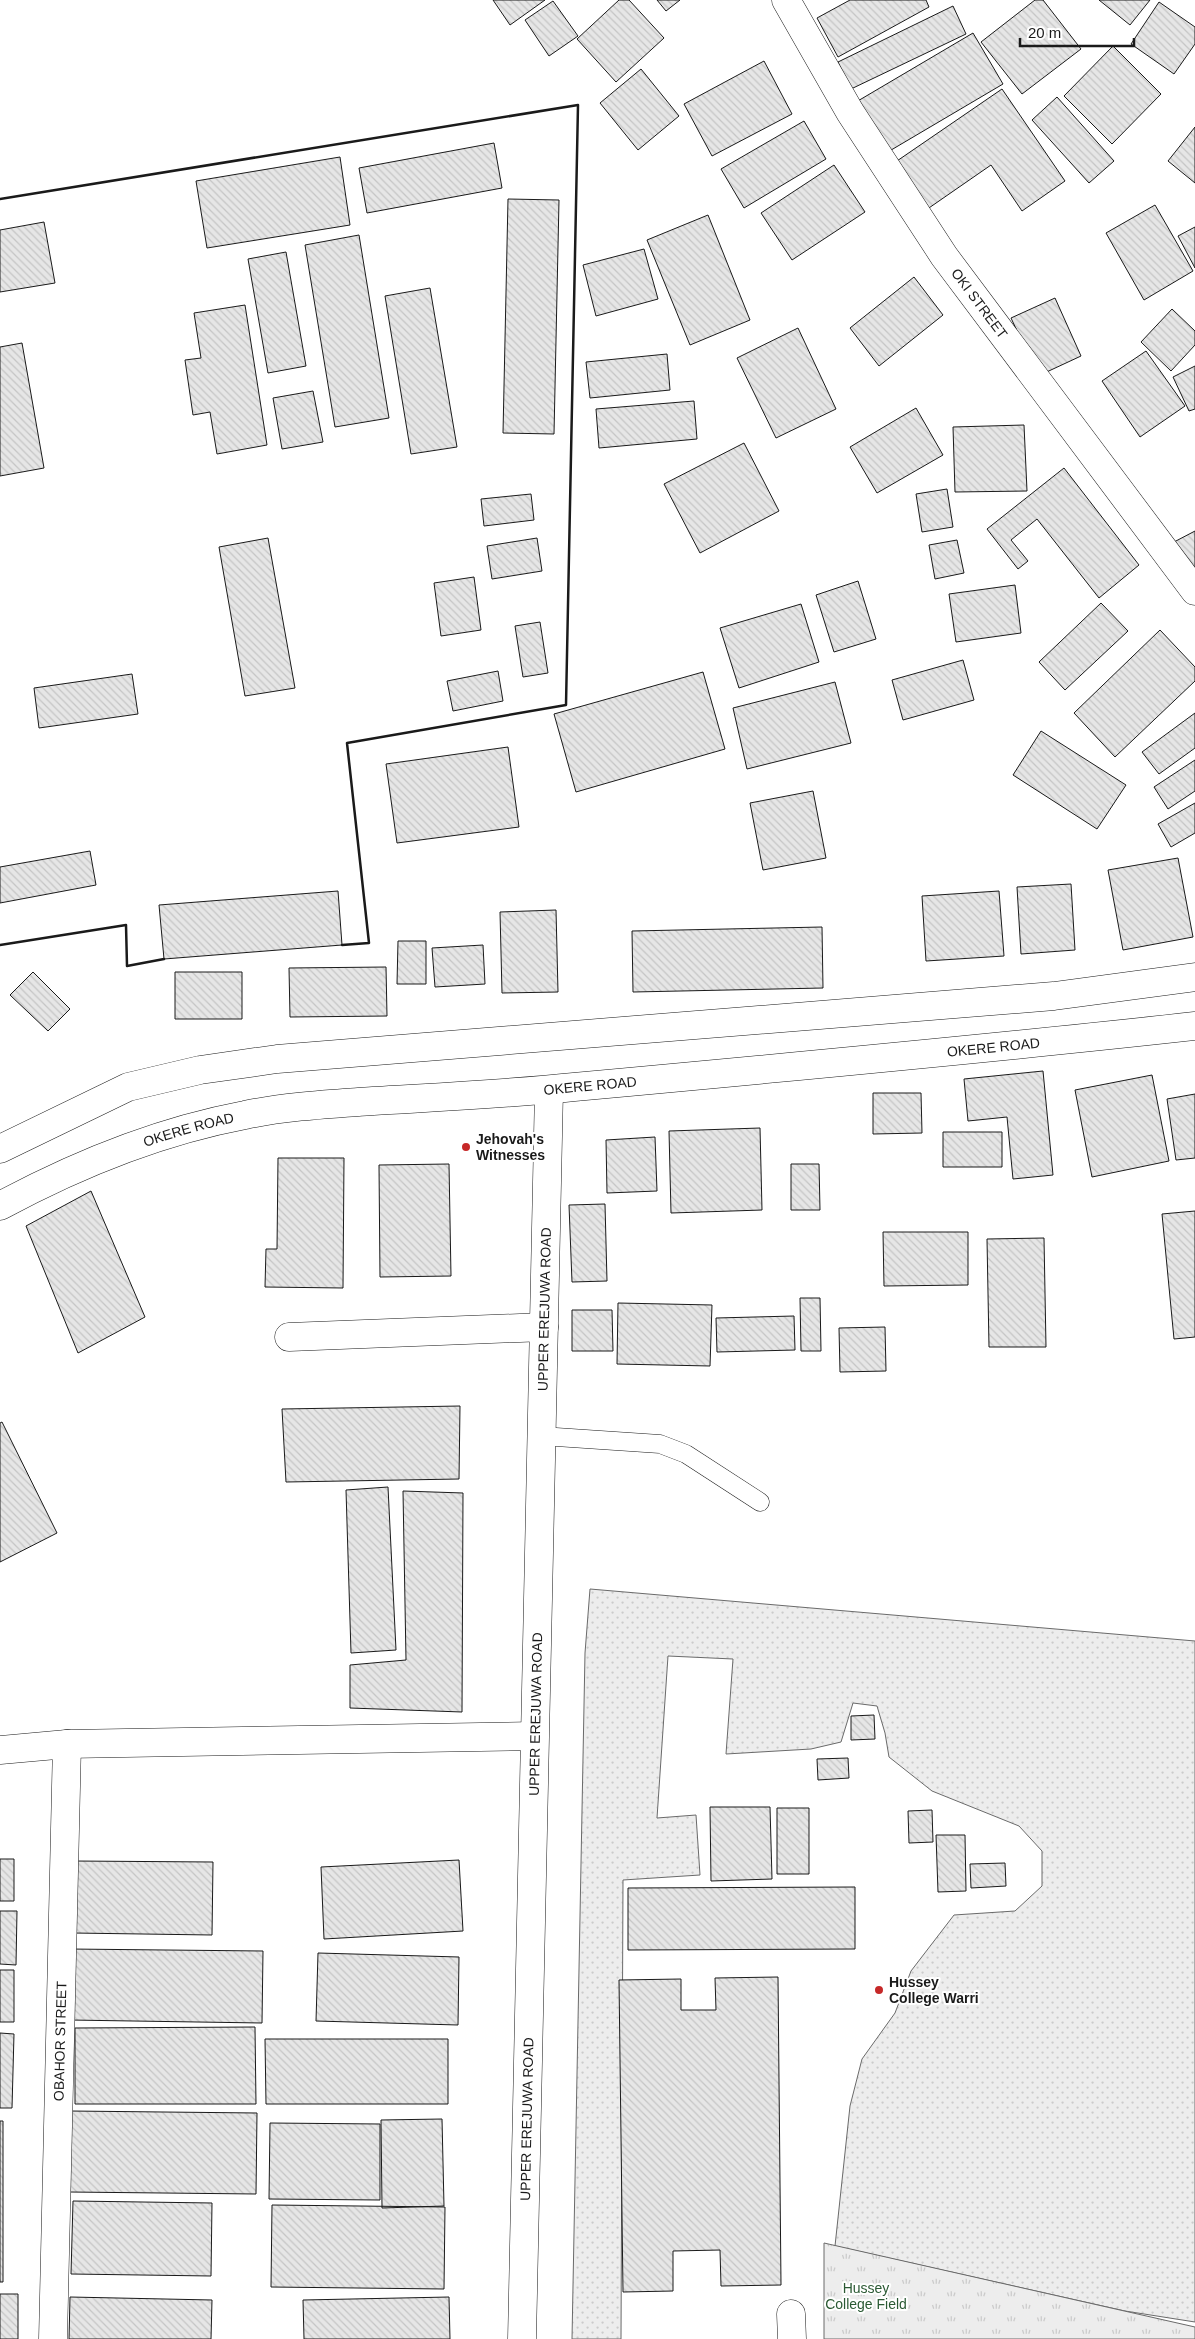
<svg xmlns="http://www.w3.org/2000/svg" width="1195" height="2339" font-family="Arial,sans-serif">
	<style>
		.grass { fill: url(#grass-dots); stroke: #6a6a6a }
		.park { fill: url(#park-tufts); stroke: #6a6a6a }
		.building { fill: url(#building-back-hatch); stroke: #1a1a1a }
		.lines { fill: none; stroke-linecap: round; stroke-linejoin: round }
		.service-casing { stroke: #1a1a1a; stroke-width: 19 }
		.minor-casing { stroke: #1a1a1a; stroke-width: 29 }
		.tertiary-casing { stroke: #1a1a1a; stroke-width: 29 }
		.secondary-casing { stroke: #1a1a1a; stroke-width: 29 }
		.service { stroke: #fff; stroke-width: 18 }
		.minor { stroke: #fff; stroke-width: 28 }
		.tertiary { stroke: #fff; stroke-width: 28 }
		.secondary { stroke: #fff; stroke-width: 28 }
		.wall { stroke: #1a1a1a; stroke-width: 2.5 }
		.poi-dot { fill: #c62828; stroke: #fff; stroke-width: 2 }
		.labels { text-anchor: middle; stroke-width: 4; stroke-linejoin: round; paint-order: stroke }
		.street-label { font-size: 14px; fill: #1a1a1a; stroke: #fff }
		.poi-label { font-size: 14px; font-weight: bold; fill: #1a1a1a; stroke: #fff; text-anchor: start }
		.park-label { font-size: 14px; fill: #2b5a34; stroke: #fff }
	</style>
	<defs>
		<pattern id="grass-dots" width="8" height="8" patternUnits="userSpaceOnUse" patternTransform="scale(1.25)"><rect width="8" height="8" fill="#ededed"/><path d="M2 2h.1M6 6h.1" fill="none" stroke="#cbcbcb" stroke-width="1.8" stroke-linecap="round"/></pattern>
		<pattern id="park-tufts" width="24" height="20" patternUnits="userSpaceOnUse" patternTransform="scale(1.25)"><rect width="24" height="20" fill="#ededed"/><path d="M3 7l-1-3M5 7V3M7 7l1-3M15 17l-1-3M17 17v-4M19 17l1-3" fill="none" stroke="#cbcbcb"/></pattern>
		<pattern id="building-back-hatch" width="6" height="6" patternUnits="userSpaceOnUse" patternTransform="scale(1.25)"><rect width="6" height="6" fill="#e6e6e6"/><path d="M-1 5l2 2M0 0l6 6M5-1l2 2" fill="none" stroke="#c5c5c5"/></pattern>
	</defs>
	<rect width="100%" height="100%" fill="#fff"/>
	<path class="grass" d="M590,1589l605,52v681l-70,-11 -290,-65 15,-140 12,-47 33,-46 16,-42 43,-56 61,-4 27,-25v-35l-23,-25 -87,-35 -43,-34 -4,-24 -8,-27 -24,-3 -12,39 -30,7 -85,5 7,-95 -65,-3 -11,162 39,-3 4,60 -77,5 -2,459h-49l13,-686z"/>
	<path class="park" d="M824,2243l371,84v12h-371z"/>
	<path class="building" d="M493,0h52l-35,25z
		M619,0h10l35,38 -48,44 -39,-43z
		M657,0h23l-14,11z
		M850,0h76l3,7 -91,50 -21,-39z
		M1035,0h8l38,49 -59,45 -41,-52z
		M1099,0h51l-20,25z
		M553,1l25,35 -29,20 -24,-36z
		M1159,2l36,25v17l-21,30 -43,-30z
		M953,6l13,28 -115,55 -13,-27z
		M973,33l30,51 -122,72 -30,-51z
		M1113,46l48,48 -49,50 -48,-48z
		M764,61l28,53 -80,42 -28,-52z
		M641,69l38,47 -41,34 -38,-47z
		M1002,89l63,92 -43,30 -31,-46 -65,45 -32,-47z
		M1057,97l57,64 -25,22 -57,-63z
		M804,121l22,38 -82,49 -23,-39z
		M1195,127v56l-27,-22z
		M494,143l8,45 -135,25 -8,-45z
		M340,157l10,68 -143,23 -11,-67z
		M834,165l31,47 -73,48 -31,-47z
		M508,199l51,1 -5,234 -51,-1z
		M1155,205l38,66 -49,29 -38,-67z
		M708,215l42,105 -60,25 -43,-105z
		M44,222l11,61 -55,9v-62z
		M1195,227v41l-17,-32z
		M359,235l30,183 -54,9 -30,-182z
		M644,249l14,50 -62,17 -13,-51z
		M286,252l20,114 -38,7 -20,-114z
		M914,277l29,38 -64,51 -29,-38z
		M430,288l27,159 -46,7 -26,-158z
		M1055,298l26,58 -43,20 -27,-58z
		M245,305l22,140 -50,9 -7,-42 -17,3 -8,-55 16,-2 -7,-45z
		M1172,309l23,22v14l-24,26 -30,-29z
		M798,328l38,81 -60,29 -39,-80z
		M22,343l22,125 -44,8v-129z
		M1146,351l39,55 -45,31 -38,-56z
		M667,354l3,36 -80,8 -4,-36z
		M1195,366v43l-6,2 -16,-34z
		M313,391l10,51 -41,7 -9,-51z
		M694,401l3,38 -98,9 -3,-39z
		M916,408l27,47 -66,38 -27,-46z
		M1024,425l3,66 -72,1 -2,-65z
		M744,443l35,68 -79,42 -36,-69z
		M1064,468l75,97 -40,33 -62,-79 -26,21 17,21 -10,8 -31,-40z
		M947,489l6,38 -31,5 -6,-38z
		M531,494l3,26 -50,6 -3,-27z
		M1195,531v47l-21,-36z
		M268,538l27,150 -50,8 -26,-149z
		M537,538l5,33 -50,8 -5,-33z
		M957,540l7,33 -29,6 -6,-34z
		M474,577l7,53 -40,6 -7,-53z
		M858,581l18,58 -42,13 -18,-57z
		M1015,585l6,48 -65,9 -7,-48z
		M1101,603l27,28 -63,59 -26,-28z
		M801,604l18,58 -80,26 -19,-60z
		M540,622l8,51 -25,4 -8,-51z
		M1160,630l35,37v14l-80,76 -41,-44z
		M963,660l11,40 -71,20 -11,-40z
		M498,671l5,30 -50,10 -6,-30z
		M703,672l22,77 -149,43 -22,-78z
		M132,674l6,40 -99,14 -5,-40z
		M835,682l16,61 -104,26 -14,-61z
		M1195,713v35l-36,26 -17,-22z
		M1041,731l85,54 -29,44 -84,-54z
		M508,747l11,80 -122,16 -11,-79z
		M1195,760v31l-27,18 -14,-22z
		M813,791l13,67 -63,12 -13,-67z
		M1195,803v30l-24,14 -13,-23z
		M90,851l6,34 -96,18v-36z
		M1178,858l15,79 -70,13 -15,-80z
		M1071,884l4,66 -54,4 -4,-67z
		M338,891l4,54 -178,14 -5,-54z
		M999,891l5,65 -78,5 -4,-65z
		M556,910l2,82 -56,1 -2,-81z
		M822,927l1,61 -190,4 -1,-61z
		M398,941h28v43h-29z
		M483,945l2,39 -50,3 -3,-39z
		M386,967l1,49 -97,1 -1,-49z
		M33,972l37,37 -22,22 -38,-36z
		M175,972h67v47h-67z
		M1043,1071l10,104 -40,4 -6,-62 -39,4 -4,-42z
		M1152,1075l17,86 -77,16 -17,-87z
		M873,1093h48l1,40 -49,1z
		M1195,1094v64l-19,2 -9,-61z
		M760,1128l2,82 -91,3 -2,-82z
		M943,1132h59v35h-59z
		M655,1137l2,54 -50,2 -1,-53z
		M278,1158h66l-1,130 -78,-1 1,-38h11z
		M449,1164l2,112 -71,1 -1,-112z
		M791,1164h28l1,46h-29z
		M91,1191l54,126 -67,36 -52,-127z
		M605,1204l2,77 -35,1 -3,-77z
		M1195,1211v126l-21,2 -12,-125z
		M883,1232h85v53l-84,1z
		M1044,1238l2,109h-57l-2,-108z
		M800,1298h20l1,53h-20z
		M618,1303l94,2 -2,61 -93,-2z
		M572,1310h40l1,41h-41z
		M794,1316l1,34 -78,2 -1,-34z
		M885,1327l1,44 -46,1 -1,-44z
		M460,1406l-1,73 -173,3 -4,-73z
		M2,1422l55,111 -57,29v-139z
		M388,1487l8,163 -45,3 -5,-163z
		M403,1491l60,2 -1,219 -112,-4v-43l56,-5z
		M874,1715l1,24 -24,1v-24z
		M848,1758l1,20 -31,2 -1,-21z
		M710,1807h60l2,72 -61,2z
		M777,1808h32v66h-32z
		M932,1810l1,32 -24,1 -1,-32z
		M936,1835h29l1,56 -28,1z
		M0,1859h14v42h-14z
		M459,1860l4,71 -139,8 -3,-72z
		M74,1861l139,1 -1,73 -139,-2z
		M1005,1863l1,23 -35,2 -1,-24z
		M855,1887v62l-227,1v-62z
		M0,1911h17l-1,54 -16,-1z
		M69,1949l194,2 -1,72 -193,-3z
		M318,1953l141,4 -1,68 -142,-4z
		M0,1970h14v52h-14z
		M778,1977l3,308 -60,1 -1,-36 -47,1v40l-50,1 -4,-312 62,-1v31h35l-1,-32z
		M255,2027l1,77h-181v-76z
		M0,2033l14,1 -2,74h-12z
		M265,2039h183v65h-182z
		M70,2111l187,2 -1,81 -187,-2z
		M442,2119l2,87 -62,2 -1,-88z
		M0,2121h3v161h-3z
		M270,2123l110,1v76l-111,-1z
		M73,2201l139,2 -1,73 -140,-2z
		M272,2205l173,2 -1,82 -173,-2z
		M0,2294h18v45h-18z
		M70,2297l142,3 -1,39h-142z
		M449,2297l1,42h-146l-1,-39z"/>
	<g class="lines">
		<defs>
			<path id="service" d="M541,1436l119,8 26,10 74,48"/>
			<g id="minor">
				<path id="s1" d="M786,0l64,112 94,144 251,335"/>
				<path d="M289,1337l255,-10"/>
				<path d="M0,1750l67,-6 466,-8"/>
				<path d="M791,2314l1,25"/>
				<path id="s2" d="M53,2339l14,-595"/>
			</g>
			<g id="tertiary">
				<path id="s3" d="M522,2339l27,-1249"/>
			</g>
			<g id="secondary">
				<path d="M0,1149l128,-62 72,-17 77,-11 777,-63 141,-19"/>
				<path id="s4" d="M0,1206c76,-41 160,-75 245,-91 42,-9 86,-11 128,-14 67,-4 134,-7 201,-14 207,-19 414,-38 621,-61"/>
			</g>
		</defs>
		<use href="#service" class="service-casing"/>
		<use href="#minor" class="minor-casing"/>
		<use href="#tertiary" class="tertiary-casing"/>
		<use href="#secondary" class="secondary-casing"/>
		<use href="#service" class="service"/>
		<use href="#minor" class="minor"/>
		<use href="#tertiary" class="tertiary"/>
		<use href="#secondary" class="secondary"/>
		<path class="wall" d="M0,199l578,-94 -12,600 -219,38 22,200 -27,2
			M0,945l126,-20 1,41 37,-7"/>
	</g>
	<g class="poi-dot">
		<circle cx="466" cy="1147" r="5"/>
		<circle cx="879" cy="1990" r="5"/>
	</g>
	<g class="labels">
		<g class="street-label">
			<text dy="5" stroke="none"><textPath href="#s1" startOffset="360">OKI STREET</textPath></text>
			<text dy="5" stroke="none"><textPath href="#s4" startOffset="1014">OKERE ROAD</textPath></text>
			<text dy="5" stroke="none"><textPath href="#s4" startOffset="609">OKERE ROAD</textPath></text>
			<text dy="5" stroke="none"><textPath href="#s4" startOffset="204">OKERE ROAD</textPath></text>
			<text dy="5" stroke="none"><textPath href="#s3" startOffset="1030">UPPER EREJUWA ROAD</textPath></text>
			<text dy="5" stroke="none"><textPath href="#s3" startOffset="625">UPPER EREJUWA ROAD</textPath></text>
			<text dy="5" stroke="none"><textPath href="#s2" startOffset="298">OBAHOR STREET</textPath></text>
			<text dy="5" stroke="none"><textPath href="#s3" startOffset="220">UPPER EREJUWA ROAD</textPath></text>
		</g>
		<g class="poi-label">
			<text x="476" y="1144">Jehovah's<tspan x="476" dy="16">Witnesses</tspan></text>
			<text x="889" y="1987">Hussey<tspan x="889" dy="16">College Warri</tspan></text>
		</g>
		<g class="park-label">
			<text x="866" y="2293">Hussey<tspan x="866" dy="16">College Field</tspan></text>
		</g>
	</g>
	<path d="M1020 38v8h114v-8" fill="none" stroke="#1a1a1a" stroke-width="2.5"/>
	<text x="1028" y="38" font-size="15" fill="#1a1a1a" stroke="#ffffff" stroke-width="4" paint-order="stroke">20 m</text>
</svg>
